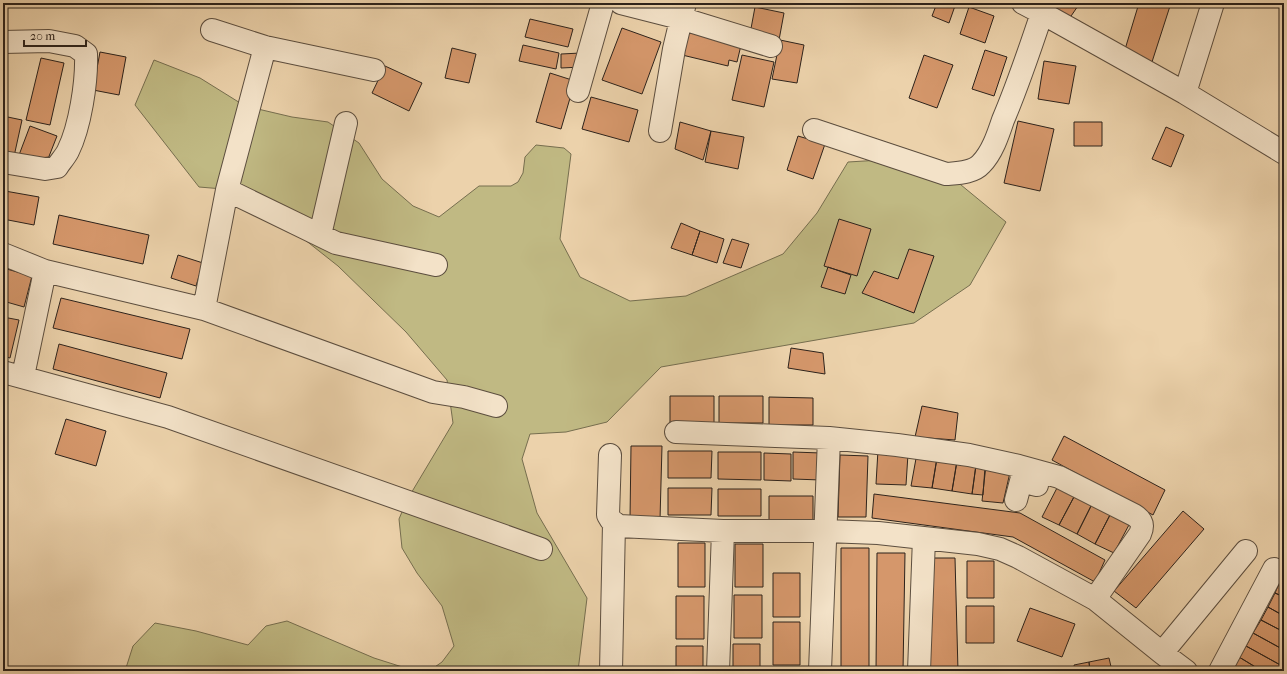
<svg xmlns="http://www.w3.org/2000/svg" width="1287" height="674" font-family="'IM FELL French Canon',serif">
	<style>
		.green { fill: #c0b983; stroke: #766e4f }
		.building { fill: #d5976b; stroke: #2c221b }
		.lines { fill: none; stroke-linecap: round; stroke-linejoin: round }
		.minor-casing { stroke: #5c4e3f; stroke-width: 24 }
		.minor { stroke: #f3e2c8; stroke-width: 22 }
	</style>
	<rect width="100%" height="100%" fill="#ecd2ab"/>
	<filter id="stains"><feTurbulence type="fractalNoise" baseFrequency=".005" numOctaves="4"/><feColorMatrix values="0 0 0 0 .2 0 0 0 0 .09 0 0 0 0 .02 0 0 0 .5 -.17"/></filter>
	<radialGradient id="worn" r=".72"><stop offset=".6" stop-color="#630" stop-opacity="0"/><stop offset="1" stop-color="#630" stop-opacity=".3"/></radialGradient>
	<path class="green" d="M154,60l46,18 45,28 47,11 36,5 31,21 23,36 31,27 26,11 40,-31h32l7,-4 5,-9 2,-16 11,-12 28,3 7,6 -11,85 20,38 50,24 56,-5 97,-42 34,-41 31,-51 49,-3 58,21 51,42 -36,63 -56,38 -253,44 -54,55 -41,10 -36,2 -8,25 15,54 50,85 -9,73h-149l13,-9 12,-16 -12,-40 -25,-33 -15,-25 -3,-29 8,-19 46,-77 -6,-43 -41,-48 -68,-66 -43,-34 -72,-43 -24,-2 -64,-82z
		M287,621l87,37 41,13h-290l8,-25 22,-23 41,8 52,14 18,-19z"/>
	<path class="building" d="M937,3h19l-7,20 -17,-7z
		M1047,3h33l-11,16z
		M1139,3h32l-20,62 -28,-9z
		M755,7l29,6 -5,27 -29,-6z
		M969,7l25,9 -9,27 -25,-9z
		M530,19l43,10 -5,18 -43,-10z
		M684,27l58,14 -5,21 -8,-2 -1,6 -50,-12z
		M622,28l39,14 -19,52 -40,-14z
		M780,40l24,5 -7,38 -25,-4z
		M523,45l36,8 -3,16 -37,-8z
		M452,48l24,6 -7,29 -24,-5z
		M985,50l22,7 -13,39 -22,-7z
		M100,52l26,5 -7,38 -26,-5z
		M581,53l1,14 -21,1v-14z
		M742,55l32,7 -10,45 -32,-7z
		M924,55l29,10 -16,43 -28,-10z
		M41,58l23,5 -14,62 -24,-5z
		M1044,61l32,5 -7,38 -31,-5z
		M385,66l37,17 -13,28 -37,-18z
		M550,73l25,8 -14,48 -25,-7z
		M591,97l47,13 -9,32 -47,-13z
		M3,116l19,4 -9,41 -10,-2z
		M1018,121l36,8 -14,62 -36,-8z
		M680,122l31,9 -8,29 -28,-11z
		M1074,122h28v24h-28z
		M30,126l27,10 -11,28 -27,-9z
		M1166,127l18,8 -13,32 -19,-8z
		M711,131l33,6 -6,32 -33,-7z
		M798,136l27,8 -12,35 -26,-9z
		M5,191l34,6 -5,28 -31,-6z
		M59,215l90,20 -6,29 -90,-20z
		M839,219l32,10 -14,47 -33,-10z
		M681,223l19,8 -8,24 -21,-7z
		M700,231l24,8 -7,24 -25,-8z
		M732,239l17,5 -8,24 -18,-5z
		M909,249l25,7 -20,57 -52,-20 12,-22 24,8z
		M178,255l25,8 -7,23 -25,-8z
		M828,267l23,8 -6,19 -24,-7z
		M3,268l29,8 -8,31 -21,-6z
		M61,298l129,31 -8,30 -129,-31z
		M3,317l16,3 -9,38 -7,-2z
		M59,344l108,29 -7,25 -107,-29z
		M791,348l32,5 2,21 -37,-6z
		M670,396h44v27h-44z
		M719,396h44v27h-44z
		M769,397l44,1v27h-44z
		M922,406l36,7 -3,27 -40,-3z
		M66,419l40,12 -10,35 -41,-12z
		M1064,436l101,54 -12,25 -101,-55z
		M631,446h31l-2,74 -30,-1z
		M878,450l30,4 -2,31 -30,-1z
		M668,451h44l-1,27h-43z
		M718,452h43v28l-43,-1z
		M793,452l28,1v27l-28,-1z
		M764,453l27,1v27l-27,-1z
		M917,453l20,5 -5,30 -21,-2z
		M840,455l28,1 -2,61h-28z
		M937,458l20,3 -5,30 -20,-3z
		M957,461l19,4 -4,29 -20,-3z
		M976,465l9,2 -2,28 -11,-1z
		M986,465l25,3 -8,35 -21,-2z
		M1058,486l17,9 -16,30 -17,-8z
		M668,488h44l-1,27h-43z
		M718,489h43v27h-43z
		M874,494l146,19 85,47 -10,22 -82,-45 -141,-19z
		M1075,495l17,9 -15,30 -18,-9z
		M769,496h44v28l-44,-1z
		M1092,504l19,9 -16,31 -18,-10z
		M1183,511l21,18 -68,79 -22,-17z
		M1111,513l19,10 -16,30 -19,-9z
		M678,543h27v44h-27z
		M735,544h28v43h-28z
		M841,548h28v123h-28z
		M877,553h28l-2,118h-27z
		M928,558h27l3,113h-28z
		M967,561h27v37h-27z
		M773,573h27v44h-27z
		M1282,577l2,1v19l-9,-4z
		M1275,593l9,4v19l-16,-9z
		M734,595h28v43h-28z
		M676,596h28v43h-28z
		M966,606h28v37h-28z
		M1268,607l16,9v16l-23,-12z
		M1030,608l45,16 -13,33 -45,-16z
		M1261,620l23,12v18l-31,-17z
		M773,622h27v43h-27z
		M1253,633l31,17v17l-38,-21z
		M733,644h27v27h-27z
		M676,646h27v25h-27z
		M1246,646l38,21v1l-2,3h-20l-23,-14z
		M1239,657l23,14h-27l-3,-2z
		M1109,658l3,13h-22l-1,-9z
		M1089,662l1,9h-15l-1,-6z"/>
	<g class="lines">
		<defs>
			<path id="minor" d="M621,3l59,15 91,28
				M1042,13l143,80 99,60
				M212,30l53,17 109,23
				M3,42l46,-1 26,5 11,8c1,28 -6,73 -18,97 -3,6 -8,11 -11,16l-12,2 -42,-7
				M578,91l25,-88
				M1185,93l28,-90
				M814,130l132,44c12,-1 27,-1 35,-10 11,-11 17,-29 22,-44 15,-35 27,-71 39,-107l-19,-10
				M660,131l14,-82 11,-46
				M227,190l109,53 100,22
				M320,235l26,-112
				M3,254l42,17 159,38 229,83 31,5 32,9
				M204,309l23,-119 38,-143
				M3,372l165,45 373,132
				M23,376l22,-105
				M676,432l153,6 68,7 72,10 50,11 40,11 75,38c8,5 10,10 6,19l-45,65
				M610,455l-2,60 3,5 8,6 104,5h103l52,2 100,11 22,5 18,8 77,42 67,54 84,-102
				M1016,500l5,-19 16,4 2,-13
				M1162,653l24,18
				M611,671l3,-148
				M718,671l5,-140
				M820,671l9,-233
				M919,671l5,-133
				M1220,671l54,-102"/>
		</defs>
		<use href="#minor" class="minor-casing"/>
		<use href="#minor" class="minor"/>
	</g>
	<rect width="1287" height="674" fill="none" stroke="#ecd2ab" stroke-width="16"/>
	<rect x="4" y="4" width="1279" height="666" fill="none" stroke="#2c221b" stroke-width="2"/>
	<rect x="8" y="8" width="1271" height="658" fill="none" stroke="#2c221b"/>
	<path d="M24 40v6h62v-6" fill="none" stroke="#2c221b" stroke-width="2"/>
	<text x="30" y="40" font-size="12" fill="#2c221b" stroke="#f3e2c8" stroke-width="3" paint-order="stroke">20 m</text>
	<rect width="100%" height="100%" filter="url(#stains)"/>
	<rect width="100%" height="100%" fill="url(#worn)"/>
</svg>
